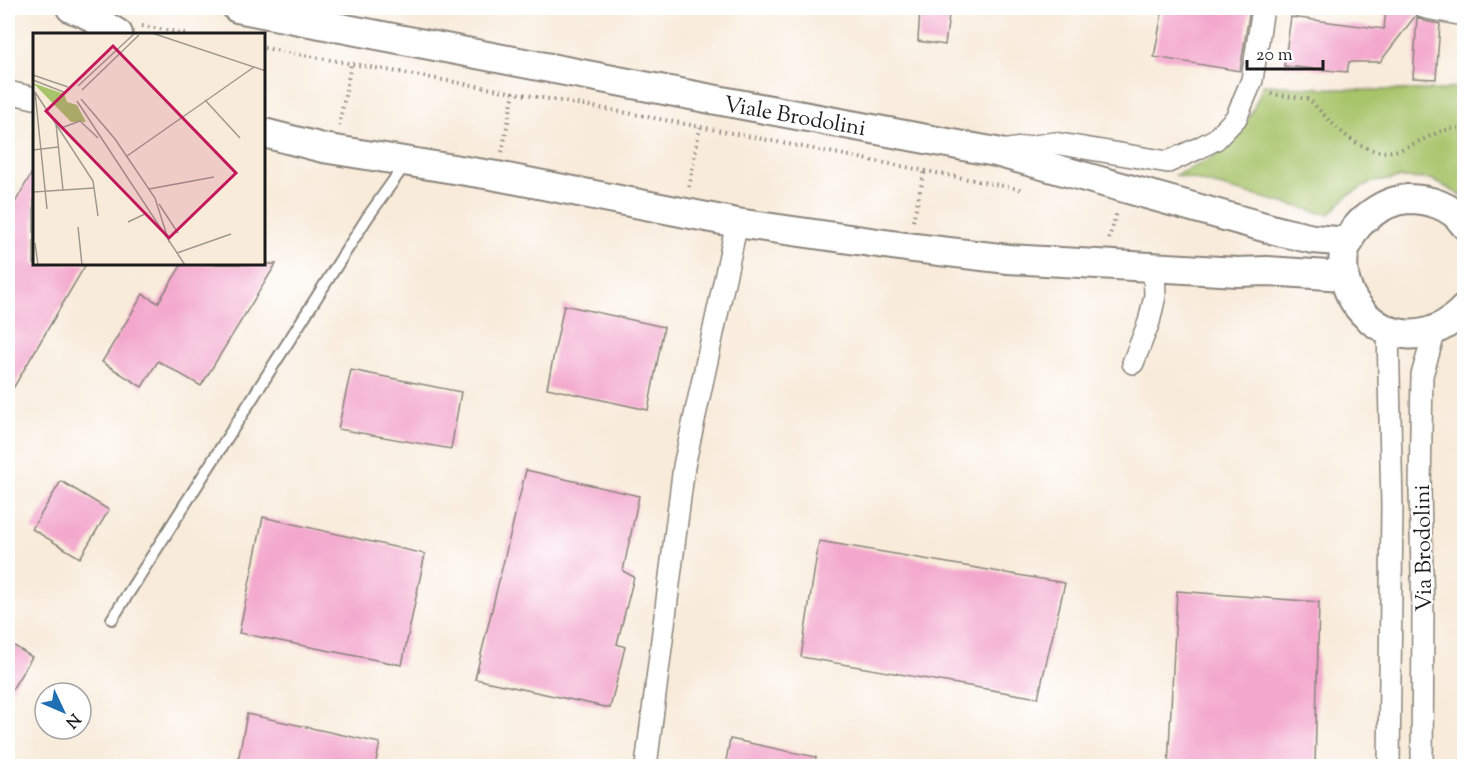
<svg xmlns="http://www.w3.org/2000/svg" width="1472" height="774" font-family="'Sorts Mill Goudy',serif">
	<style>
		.green { fill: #a8c46b; stroke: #627044; stroke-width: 1.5 }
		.building { fill: #f3a7cc }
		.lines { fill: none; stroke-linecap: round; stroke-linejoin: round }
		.lane-casing { stroke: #8a847b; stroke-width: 14 }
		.street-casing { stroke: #8a847b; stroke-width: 24 }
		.secondary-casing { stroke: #8a847b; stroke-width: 32 }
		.path { stroke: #8a847b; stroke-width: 4; stroke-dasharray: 1.5 4.5; stroke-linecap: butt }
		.lane { stroke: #fff; stroke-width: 10 }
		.street { stroke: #fff; stroke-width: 21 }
		.secondary { stroke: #fff; stroke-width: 28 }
		.labels { text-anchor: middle; stroke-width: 4.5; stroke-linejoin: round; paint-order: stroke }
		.street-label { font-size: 22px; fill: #1c1c1c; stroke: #fff }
		.inset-road { fill: none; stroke: #a0988e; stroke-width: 1.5 }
		.view { fill: #c2185b; fill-opacity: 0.15; stroke: #c2185b; stroke-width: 3 }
		.inset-edge { fill: none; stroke: #1c1c1c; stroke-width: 3 }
	</style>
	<rect width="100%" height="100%" fill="#fff"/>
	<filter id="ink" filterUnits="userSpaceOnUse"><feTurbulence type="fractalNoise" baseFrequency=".0167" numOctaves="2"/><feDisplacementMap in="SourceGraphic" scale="12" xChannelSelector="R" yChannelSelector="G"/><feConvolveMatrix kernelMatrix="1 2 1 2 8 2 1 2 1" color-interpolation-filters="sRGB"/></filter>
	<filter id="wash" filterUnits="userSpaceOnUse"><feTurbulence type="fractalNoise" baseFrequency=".008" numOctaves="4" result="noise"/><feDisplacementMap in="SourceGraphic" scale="24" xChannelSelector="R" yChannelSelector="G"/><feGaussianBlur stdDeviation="1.35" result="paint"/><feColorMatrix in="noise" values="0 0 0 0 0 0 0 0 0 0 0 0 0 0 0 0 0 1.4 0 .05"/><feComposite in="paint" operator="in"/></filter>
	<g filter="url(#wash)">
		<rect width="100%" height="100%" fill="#f8ebda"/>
		<path class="green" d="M1263,85l100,5h81l20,-5v112l-33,-18 -30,-1 -28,4 -25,13 -19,20 -153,-40c12,-6 27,-11 38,-19 26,-17 39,-43 49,-71z"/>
		<g id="blocks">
			<path class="building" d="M920,8h30l-5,37 -27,-4z
				M1163,8h87l-10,63 -86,-14z
				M1386,8h28l2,7 -36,47h-31l-2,10 -63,-6 7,-49 93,12z
				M1417,17l7,4 16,3 -4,55 -23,-1z
				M34,169v95h52l-78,133v-182z
				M182,264h94l-75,122 -43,-25 -16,26 -40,-25 41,-68 15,9z
				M564,305l100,22 -16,83 -101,-22z
				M351,370l110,22 -10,57 -113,-20z
				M526,470l113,26 -16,75 11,6 -17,67 8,3 -15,61 -135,-29z
				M61,481l48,29 -29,48 -48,-29z
				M263,517l162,37 -23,111 -163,-32z
				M819,541l246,42 -27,115 -237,-41z
				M1177,591l142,11 -4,164h-147z
				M8,642l24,15 -24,39z
				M247,714l133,29 -5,23h-138z
				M730,739l86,18 -1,9h-90z"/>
		</g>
	</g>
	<g filter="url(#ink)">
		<use href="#blocks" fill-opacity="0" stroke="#8a847b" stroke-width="1.5"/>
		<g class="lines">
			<defs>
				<path id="lane" d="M112,619l255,-401 39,-55"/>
				<path id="street" d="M1426,8l38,7
					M8,92l26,6
					M1001,151l53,-8 114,19 31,-14 17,-9 20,-21 16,-38 11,-72
					M1388,331l4,175 -3,260
					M1133,363l16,-41 6,-26 -1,-29
					M646,766l38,-300 53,-243
					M1422,766l1,-152 -3,-125 2,-114 13,-44"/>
				<path id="secondary" d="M71,8l14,5 33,21
					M237,8l485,93 274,51 286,80 31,7 36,3
					M264,133l59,15 174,28 240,47 169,24 102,12 230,13 29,-1 77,5
					M1464,224c-12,-18 -35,-25 -56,-25 -16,1 -29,8 -41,18 -68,55 24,168 97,92"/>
			</defs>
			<use href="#lane" class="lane-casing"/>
			<use href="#street" class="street-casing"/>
			<use href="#secondary" class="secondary-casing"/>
			<path class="path" d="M142,26l47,8
				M264,48l380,68 380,74
				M1271,94l38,5c23,24 52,61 89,51 9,-2 18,-8 26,-11 13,-6 26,-13 40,-10
				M339,126l12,-62
				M502,152l12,-60
				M689,187l11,-60
				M913,221l12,-51
				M1109,239l8,-27"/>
			<use href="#lane" class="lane"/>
			<use href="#street" class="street"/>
			<use href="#secondary" class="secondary"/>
		</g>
	</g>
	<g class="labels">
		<g class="street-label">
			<text transform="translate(795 115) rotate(10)" y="8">Viale Brodolini</text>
			<text transform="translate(1422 548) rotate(-91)" y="8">Via Brodolini</text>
		</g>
	</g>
	<g transform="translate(33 33)">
		<rect width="232" height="232" fill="#f8ebda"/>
		<path d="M0,50l31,11 3,8 10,3 9,17h-15z" fill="#a8c46b"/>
		<path class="inset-road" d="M119,0l114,38M0,42l35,12M0,47l33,13M45,53l57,-53M49,57l57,-55M48,66l34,40 40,59 14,44M172,67l35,38M44,68l108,164M23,91l7,66M28,95l19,-7 18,17M0,117l25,-3M94,123l127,-89M116,156l65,-12M0,159l61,-4M126,171l19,29M14,176l-12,-117 58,89 5,35M95,189l19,-9M45,194l4,38M2,210l3,22M144,220l54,-19"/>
		<path class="view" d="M80,13l123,127 -67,65 -123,-127z"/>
		<rect width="232" height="232" class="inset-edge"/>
	</g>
	<rect width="1472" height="774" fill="none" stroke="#fff" stroke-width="30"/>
	<g transform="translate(63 711) rotate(134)"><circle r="28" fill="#ffffff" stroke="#a4a4a4" stroke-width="1.5"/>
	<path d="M0-4.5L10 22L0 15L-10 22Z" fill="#1f6fb2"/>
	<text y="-9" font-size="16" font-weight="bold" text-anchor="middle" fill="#1c1c1c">N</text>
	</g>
	<path d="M1247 60v9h76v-9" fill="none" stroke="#1c1c1c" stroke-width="3"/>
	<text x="1256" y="60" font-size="18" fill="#1c1c1c" stroke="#ffffff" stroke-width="4.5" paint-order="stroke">20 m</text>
</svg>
